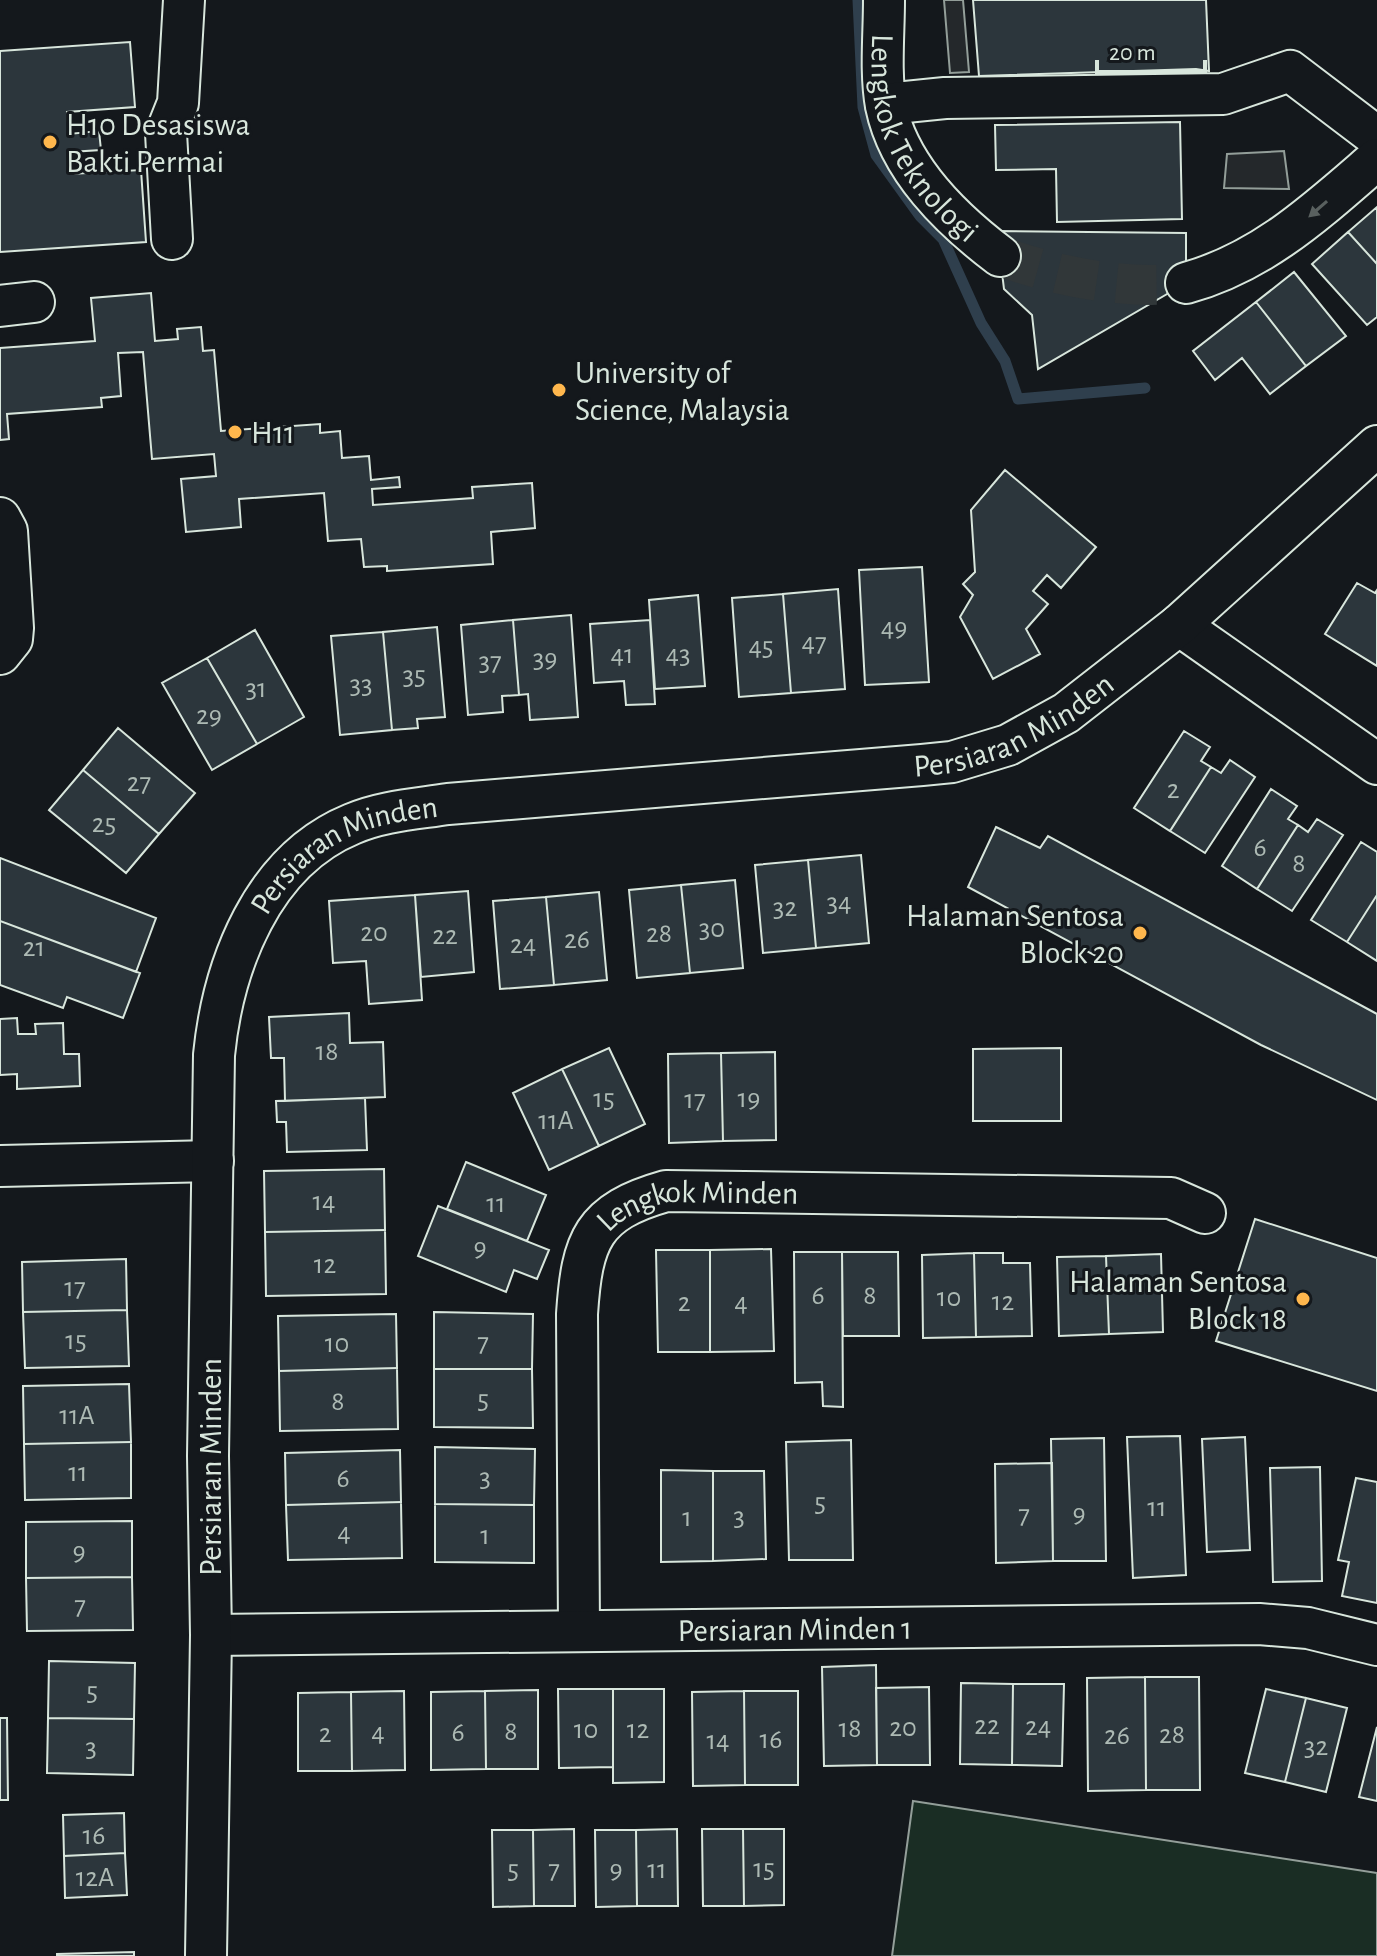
<svg xmlns="http://www.w3.org/2000/svg" width="1377" height="1956" font-family="'Alegreya Sans',sans-serif">
	<style>
		.green { fill: #1a2d24; stroke: #939e99; stroke-width: 2 }
		.parking { fill: #24282b; stroke: #939e99; stroke-width: 2 }
		.lines { fill: none; stroke-linecap: round; stroke-linejoin: round }
		.stream { stroke: #2f3f4d; stroke-width: 11 }
		.building { fill: #2c363c; stroke: #d8e6dc; stroke-width: 2 }
		.minor-tunnel { stroke: #313739; stroke-width: 40; stroke-dasharray: 40 20; stroke-linecap: butt }
		.minor-casing { stroke: #d8e6dc; stroke-width: 44 }
		.minor { stroke: #14181c; stroke-width: 40 }
		.oneway { fill: #59605f }
		.poi-dot { fill: #ffb74d; stroke: #14181c; stroke-width: 3 }
		.labels { text-anchor: middle; stroke-width: 6; stroke-linejoin: round; paint-order: stroke }
		.number-label { font-size: 28px; fill: #adbab4 }
		.poi-label { font-size: 32px; fill: #d8e6dc; stroke: #14181c; text-anchor: start }
		.street-label { font-size: 32px; fill: #d8e6dc; stroke: #14181c }
	</style>
	<rect width="100%" height="100%" fill="#14181c"/>
	<path class="green" d="M913,1801l464,72v83h-485z"/>
	<path class="parking" d="M944,0h19l6,72 -19,1z
		M1284,151l5,38 -65,-1 3,-34z"/>
	<g class="lines">
		<path class="stream" d="M858,0l5,107 13,48 44,61 23,23 38,84 24,38 13,38 127,-11"/>
	</g>
	<path class="building" d="M973,0h233l3,71 -13,-2 -217,7z
		M130,42l5,65 -68,5 2,22 30,-3 2,19 -31,2 1,22 70,-4 5,72 -146,10v-201z
		M1180,122l2,97 -125,3 -1,-53 -60,1 -1,-45z
		M1377,207v57l-29,-32z
		M997,231l189,2v50l-148,86 -6,-54 -28,-26z
		M1348,232l29,32v53l-10,8 -55,-61z
		M1294,272l52,64 -40,30 -50,-64z
		M151,293l4,48 23,-2 -1,-10 24,-2 2,24 11,-1 7,81 99,-7v9l20,-2 2,27 27,-2 2,24 28,-3 1,10 -28,2 1,16 100,-7 -1,-11 60,-4 3,45 -44,4 2,32 -106,7v-5l-23,1 -3,-28 -33,2 -4,-48 -85,6 2,28 -55,5 -5,-53 35,-3 -2,-22 -62,5 -9,-107 -25,1 3,43 -20,2 1,9 -95,7 2,25 -9,1v-92l95,-7 -4,-43z
		M1256,302l50,64 -36,28 -28,-36 -27,22 -22,-29z
		M1005,470l91,77 -35,41 -14,-13 -14,16 15,13 -22,25 14,25 -47,25 -33,-62 13,-22 -10,-11 12,-12 -4,-62z
		M922,567l7,115 -64,3 -6,-115z
		M1357,583l18,10 2,-3v76l-52,-32z
		M838,589l7,100 -54,4 -8,-99z
		M783,594l8,99 -52,4 -7,-99z
		M698,595l7,91 -50,3 -6,-89z
		M571,615l7,102 -48,3 -2,-26 -9,1 -6,-75z
		M513,620l6,75 -17,1 1,16 -35,3 -7,-90z
		M650,620l5,84 -29,1 -2,-24 -30,2 -4,-59z
		M437,627l8,90 -28,2 1,9 -26,2 -9,-98z
		M255,630l49,87 -47,27 -50,-86z
		M383,632l9,98 -52,5 -9,-99z
		M207,658l50,86 -45,26 -50,-87z
		M118,728l77,65 -36,41 -76,-64z
		M1184,731l26,16 -9,14 10,6 -41,64 -36,-23z
		M1230,760l25,17 -50,76 -35,-22 41,-64 10,6z
		M83,770l76,64 -33,39 -77,-63z
		M1271,789l26,17 -9,13 10,6 -41,64 -35,-23z
		M1317,819l26,16 -51,76 -35,-22 41,-64 10,7z
		M996,827l44,21 8,-12 329,178v86l-116,-55 -293,-158z
		M1361,842l16,10v43l-30,47 -36,-22z
		M861,855l8,88 -53,5 -8,-88z
		M0,858l156,60 -20,54 -136,-51z
		M808,860l8,88 -53,5 -8,-88z
		M735,880l8,88 -53,5 -9,-88z
		M681,885l9,88 -53,5 -8,-88z
		M468,891l6,81 -53,5 -6,-82z
		M599,892l8,88 -53,5 -8,-88z
		M415,895l7,105 -53,4 -3,-43 -33,2 -4,-62z
		M1377,895v66l-30,-19z
		M546,897l8,88 -54,4 -7,-88z
		M0,921l140,52 -17,45 -56,-21 -4,11 -63,-23z
		M349,1013l1,30 33,-1 2,55 -100,4 -1,-43h-13l-2,-41z
		M17,1018l1,16h18l-1,-10 28,-1 1,31h15l1,32 -63,3v-15l-17,1v-56z
		M609,1048l36,76 -46,22 -37,-77z
		M1061,1048v73h-88v-72z
		M775,1052l1,88 -53,1 -2,-88z
		M721,1053l2,88 -54,2 -1,-89z
		M562,1069l37,77 -50,24 -36,-77z
		M365,1098l2,52 -80,2 -1,-30h-9l-1,-21z
		M466,1162l80,33 -19,46 -80,-32z
		M384,1169l1,61 -120,2 -1,-61z
		M438,1206l111,44 -12,29 -23,-9 -8,22 -88,-36z
		M1255,1219l122,39v133l-161,-50z
		M385,1230l1,64 -120,2 -1,-64z
		M771,1249l3,102 -64,1v-102z
		M656,1250h54v102h-52z
		M794,1252h48l1,155 -20,-1 -1,-24 -27,1z
		M842,1252h56l1,84h-56z
		M974,1253l2,84 -53,1 -1,-83z
		M974,1253h29v10h27l2,73 -56,1z
		M1161,1254l2,78 -54,2 -3,-78z
		M1106,1256l3,78 -50,2 -2,-79z
		M126,1259l1,51 -104,2 -1,-50z
		M127,1310l2,56 -104,2 -2,-56z
		M434,1312l99,2 -1,55h-98z
		M396,1314l1,54 -118,3 -1,-55z
		M397,1368l1,61 -118,2 -1,-60z
		M434,1369h98l1,59 -99,-1z
		M129,1384l2,58 -107,2 -1,-58z
		M1180,1436l6,139 -53,3 -6,-141z
		M1245,1437l5,113 -43,2 -5,-113z
		M1104,1438l2,123h-53l-2,-122z
		M851,1440l2,120h-64l-3,-118z
		M131,1442v56l-106,2 -1,-56z
		M435,1447l100,2 -1,56 -99,-1z
		M400,1450l1,52 -115,3 -1,-52z
		M1052,1463l1,98 -57,2 -1,-99z
		M1320,1467l2,114 -49,1 -3,-114z
		M661,1470l52,1v90l-52,1z
		M713,1471h51l2,88 -53,2z
		M1356,1478l21,4v121l-35,-7 7,-34 -11,-2z
		M401,1502l1,56 -114,2 -2,-55z
		M435,1504l99,1v58l-99,-1z
		M132,1521v56l-106,1v-56z
		M132,1577l1,53 -106,1 -1,-53z
		M49,1661l86,2 -1,56 -86,-1z
		M876,1665l1,100 -53,1 -2,-99z
		M1145,1677l1,113 -58,1 -1,-113z
		M1145,1677h54l1,113h-54z
		M961,1683l52,1 -1,81 -52,-1z
		M1013,1684h51l-2,82 -50,-1z
		M929,1687l1,78h-53l-1,-77z
		M558,1689h55v78l-54,1z
		M613,1689h51v93l-51,1z
		M1266,1689l40,9 -21,84 -40,-9z
		M538,1690v79h-52l-1,-78z
		M404,1691l1,79 -53,1 -1,-79z
		M485,1691l1,78 -55,1v-78z
		M744,1691h54v94h-53z
		M744,1691l1,94 -52,1 -1,-94z
		M351,1692l1,79h-54v-78z
		M1306,1698l41,10 -21,84 -41,-10z
		M0,1718h7l1,82h-8z
		M48,1718l86,1 -1,56 -86,-2z
		M1377,1727v74l-18,-4z
		M124,1813l1,40 -61,3 -1,-41z
		M574,1829l1,77h-41l-1,-76z
		M677,1829l1,77h-41l-1,-76z
		M702,1829h41l1,77h-41z
		M743,1829h41v76l-40,1z
		M492,1830h41l1,76 -41,1z
		M595,1830h41l1,76 -41,1z
		M125,1853l2,42 -62,3 -1,-42z
		M134,1952v4h-77v-2z"/>
	<g class="lines">
		<path class="minor-tunnel" d="M1000,256c58,21 125,34 186,27"/>
		<defs>
			<g id="minor">
				<path id="s1" d="M884,0c0,34 -4,73 2,106 13,63 65,113 114,150"/>
				<path d="M886,104l59,-6 278,-4 67,-23 87,66"/>
				<path d="M172,239l-6,-106 12,-30 6,-103"/>
				<path d="M1186,283c77,-21 132,-73 191,-124"/>
				<path d="M0,306l34,-4"/>
				<path d="M0,518l7,13 6,97 -1,11 -12,15"/>
				<path d="M1179,625l198,139"/>
				<path d="M0,1166l213,-5"/>
				<path id="s2" d="M579,1629l-2,-315c5,-74 15,-102 89,-123l505,7 34,15"/>
				<path id="s3" d="M211,1635l1048,-11 49,4 69,17"/>
				<path id="s4" d="M206,1956l5,-321 -3,-179 6,-401c9,-90 48,-194 138,-231 30,-13 64,-15 96,-20l474,-39 30,-3 56,-17 58,-32 113,-88 198,-179"/>
			</g>
		</defs>
		<use href="#minor" class="minor-casing"/>
		<use href="#minor" class="minor"/>
	</g>
	<defs><path id="oneway-solid" d="M-6-.8H1V-3.2L6.5 0L1 3.2V.8H-6Z" transform="scale(2)"/></defs>
	<use class="oneway" href="#oneway-solid" transform="translate(1318 209) rotate(139)"/>
	<g class="poi-dot">
		<circle cx="50" cy="142" r="8"/>
		<circle cx="559" cy="390" r="8"/>
		<circle cx="235" cy="432" r="8"/>
		<circle cx="1140" cy="933" r="8"/>
		<circle cx="1303" cy="1299" r="8"/>
	</g>
	<g class="labels">
		<g class="number-label">
			<text x="894" y="636">49</text>
			<text x="814" y="651">47</text>
			<text x="761" y="655">45</text>
			<text x="622" y="663">41</text>
			<text x="678" y="663">43</text>
			<text x="545" y="667">39</text>
			<text x="490" y="670">37</text>
			<text x="414" y="684">35</text>
			<text x="361" y="693">33</text>
			<text x="256" y="697">31</text>
			<text x="209" y="724">29</text>
			<text x="139" y="791">27</text>
			<text x="1173" y="798">2</text>
			<text x="104" y="832">25</text>
			<text x="1260" y="856">6</text>
			<text x="1299" y="872">8</text>
			<text x="839" y="911">34</text>
			<text x="785" y="916">32</text>
			<text x="712" y="937">30</text>
			<text x="374" y="941">20</text>
			<text x="659" y="942">28</text>
			<text x="445" y="944">22</text>
			<text x="577" y="948">26</text>
			<text x="523" y="953">24</text>
			<text x="34" y="956">21</text>
			<text x="327" y="1060">18</text>
			<text x="604" y="1107">15</text>
			<text x="749" y="1107">19</text>
			<text x="695" y="1108">17</text>
			<text x="556" y="1129">11A</text>
			<text x="324" y="1210">14</text>
			<text x="496" y="1212">11</text>
			<text x="480" y="1256">9</text>
			<text x="325" y="1273">12</text>
			<text x="75" y="1296">17</text>
			<text x="818" y="1304">6</text>
			<text x="870" y="1304">8</text>
			<text x="949" y="1306">10</text>
			<text x="1003" y="1310">12</text>
			<text x="684" y="1311">2</text>
			<text x="741" y="1311">4</text>
			<text x="76" y="1349">15</text>
			<text x="483" y="1351">7</text>
			<text x="337" y="1352">10</text>
			<text x="483" y="1408">5</text>
			<text x="338" y="1410">8</text>
			<text x="77" y="1424">11A</text>
			<text x="78" y="1481">11</text>
			<text x="485" y="1486">3</text>
			<text x="343" y="1487">6</text>
			<text x="820" y="1511">5</text>
			<text x="1157" y="1516">11</text>
			<text x="1079" y="1522">9</text>
			<text x="1024" y="1523">7</text>
			<text x="739" y="1525">3</text>
			<text x="687" y="1526">1</text>
			<text x="344" y="1541">4</text>
			<text x="485" y="1544">1</text>
			<text x="79" y="1560">9</text>
			<text x="80" y="1614">7</text>
			<text x="92" y="1700">5</text>
			<text x="987" y="1734">22</text>
			<text x="1038" y="1735">24</text>
			<text x="903" y="1736">20</text>
			<text x="850" y="1737">18</text>
			<text x="586" y="1738">10</text>
			<text x="638" y="1738">12</text>
			<text x="511" y="1740">8</text>
			<text x="378" y="1741">4</text>
			<text x="458" y="1741">6</text>
			<text x="325" y="1742">2</text>
			<text x="1172" y="1743">28</text>
			<text x="1117" y="1744">26</text>
			<text x="771" y="1748">16</text>
			<text x="718" y="1749">14</text>
			<text x="1316" y="1755">32</text>
			<text x="91" y="1756">3</text>
			<text x="94" y="1844">16</text>
			<text x="764" y="1877">15</text>
			<text x="513" y="1878">5</text>
			<text x="554" y="1878">7</text>
			<text x="616" y="1878">9</text>
			<text x="657" y="1878">11</text>
			<text x="95" y="1886">12A</text>
		</g>
		<g class="poi-label">
			<text x="66" y="135">H10 Desasiswa<tspan x="66" dy="37">Bakti Permai</tspan></text>
			<text x="575" y="383">University of<tspan x="575" dy="37">Science, Malaysia</tspan></text>
			<text x="251" y="443">H11</text>
			<text x="1124" y="926" text-anchor="end">Halaman Sentosa<tspan x="1124" dy="37">Block 20</tspan></text>
			<text x="1287" y="1292" text-anchor="end">Halaman Sentosa<tspan x="1287" dy="37">Block 18</tspan></text>
		</g>
		<g class="street-label">
			<text dy="11" stroke="none"><textPath href="#s1" startOffset="150">Lengkok Teknologi</textPath></text>
			<text dy="11" stroke="none"><textPath href="#s4" startOffset="1858">Persiaran Minden</textPath></text>
			<text dy="11" stroke="none"><textPath href="#s4" startOffset="1162">Persiaran Minden</textPath></text>
			<text dy="11" stroke="none"><textPath href="#s2" startOffset="512">Lengkok Minden</textPath></text>
			<text transform="translate(210 1467) rotate(-90)" y="11">Persiaran Minden</text>
			<text dy="11" stroke="none"><textPath href="#s3" startOffset="584">Persiaran Minden 1</textPath></text>
		</g>
	</g>
	<path d="M1097 60v12h108v-12" fill="none" stroke="#d8e6dc" stroke-width="4"/>
	<text x="1109" y="60" font-size="24" fill="#d8e6dc" stroke="#14181c" stroke-width="6" paint-order="stroke">20 m</text>
</svg>
